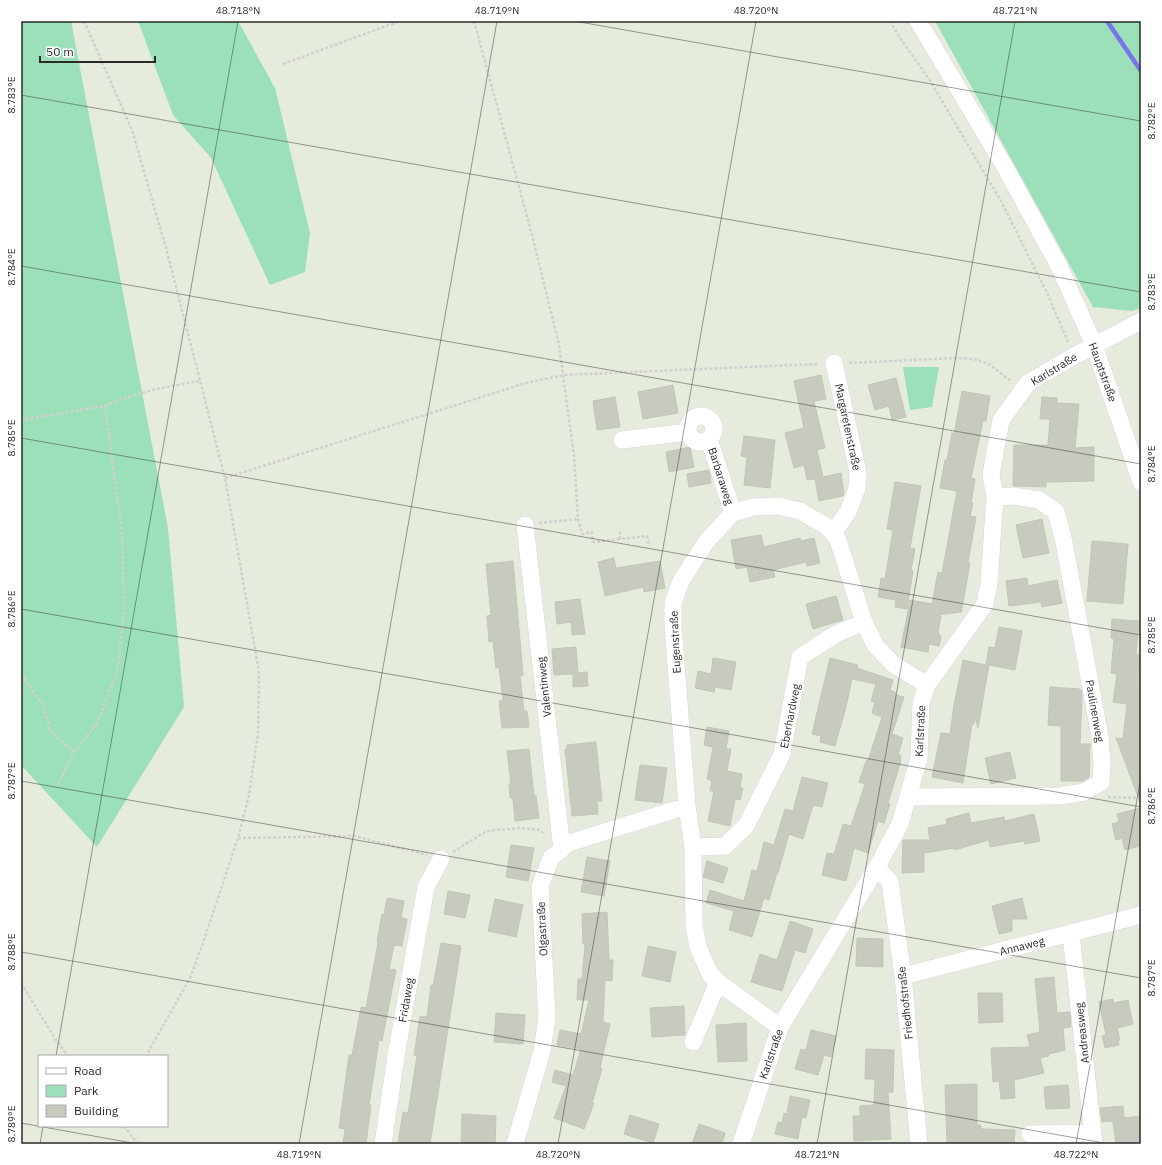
<svg xmlns="http://www.w3.org/2000/svg" width="1162" height="1165" font-family="'IBM Plex Sans',sans-serif">
	<style>
		.green { fill: #9be0b9 }
		.lines { fill: none; stroke-linecap: round; stroke-linejoin: round }
		.stream { stroke: #7974e9; stroke-width: 4.5 }
		.building { fill: #c6cabf; stroke: #c0c7b6 }
		.minor-casing { stroke: #dcd2e2; stroke-width: 18 }
		.path { stroke: #d0d0d0; stroke-width: 2.5; stroke-dasharray: 3 2; stroke-linecap: butt }
		.minor { stroke: #fff; stroke-width: 17 }
		.ticks { fill: none; stroke: #2a2a2a; stroke-width: 1; stroke-opacity: 0.45 }
		.labels { text-anchor: middle; stroke-width: 4; stroke-linejoin: round; paint-order: stroke }
		.street-label { font-size: 11px; fill: #2a2a2a; stroke: #fff }
		.neatline { fill: none; stroke: #2a2a2a; stroke-width: 1.5 }
		.ticks-label { font-size: 10px; text-anchor: middle; fill: #2a2a2a }
	</style>
	<rect width="100%" height="100%" fill="#e6ecdd"/>
	<path class="green" d="M21,21h50l97,507 16,179 -87,140 -76,-82z
		M138,21h100l37,67 35,145 -5,39 -35,13 -59,-127 -38,-43z
		M935,21h206v287l-9,3 -39,-4z
		M903,367h36l-7,40 -22,3z"/>
	<g class="lines">
		<path class="stream" d="M1107,21l34,50"/>
	</g>
	<path class="building" d="M821,375l5,24 -12,2 11,47 -8,2 6,27 18,-4 3,21 -1,2 -24,5 -4,-22 -8,1 -3,-15 -10,3 -9,-35 19,-5 -10,-47z
		M896,378l10,39 -14,3 -3,-14 -14,4 -7,-25z
		M673,385l5,28 -35,6 -5,-27z
		M962,391l28,5 -4,25h-3l-12,57 4,1 -4,24h2l-3,13 6,1 -8,46h2l-8,45 -10,-2v1l10,2v3l-26,3 5,1 -3,16 3,5 -2,9 -10,-2 -1,8 -27,-5 9,-47 22,4 6,-32 4,1 15,-82 -17,-3 5,-28h2l5,-27 2,1z
		M615,397l5,30 -23,3 -4,-29z
		M1042,397l15,1v5l22,1 -4,44 19,-1v34l-48,1v5l-33,-1 1,-41h34l2,-26h-10z
		M744,436l31,4 -5,48 -26,-3 3,-28 -6,-1z
		M690,447l4,20 -25,5 -3,-20z
		M709,470l2,13 -22,4 -2,-13z
		M895,482l26,4 -11,62 5,1 -4,21 2,1 -6,38 -12,-2 1,-7 -18,-3 3,-19 4,1 8,-49 -6,-1z
		M1042,519l7,34 -26,5 -7,-33z
		M761,535l3,12 36,-9 1,3 13,-3 6,25 -13,3 -1,-4 -33,8 2,7 -25,5 -3,-15 -11,2 -5,-29z
		M1092,541l36,3 -5,60 -36,-3z
		M614,558l2,10 44,-7 5,27 -21,4 -1,-5 -38,9 -7,-34z
		M513,561l10,114 -3,1 4,35h3l2,16 -27,1 -3,-27 4,-1 -4,-33 -3,1 -3,-27 -4,1 -2,-26 4,-1 -5,-51z
		M1027,578l1,8 29,-6 5,23 -20,4 -1,-5 -32,4 -3,-25z
		M836,596l7,24 -30,9 -7,-25z
		M580,599l5,35 -13,1 -1,-13 9,-1 -23,3 -2,-22z
		M1112,619l27,2 -3,33 5,1 -3,29 3,1v116l-1,1 -24,-64 7,1 4,-35 -14,-2 4,-28 -6,-1 3,-34 -3,-1z
		M999,627l23,4 -7,39 -26,-5 -11,63 -3,-11 -1,7h-2l-9,59 -31,-6 9,-44 9,1 4,-29 9,-45 23,5 3,-18 6,1z
		M576,647l2,26 9,-1 1,14 -15,1v-13l-19,1 -2,-26z
		M713,658l23,4 -5,28 -16,-3 -1,5 -19,-4 3,-17 13,3z
		M830,658l28,7 -1,3 36,12 -3,10 5,2 1,3 8,2 -12,37 11,4 -5,17h3l-1,9 -12,39 2,1 -6,19 -6,-2 -10,32 -14,-5 -8,33 -24,-6 5,-22 7,1 9,-30 8,2 14,-42 -6,-2 7,-21h2l14,-44 -10,-4 3,-11 -4,-1 5,-17 -24,-5 -6,28 -11,39 -15,-4 1,-6 -9,-2z
		M1050,687l29,2 1,1h1l1,7 -2,47h10l-1,33 -6,4h-22v-55l-13,-1z
		M707,727l22,4 -3,18h5l-4,22 15,3 -2,14h3l-3,12 -5,-1 -5,27 -22,-5 6,-30h-4l2,-10 -5,-2 6,-32 -9,-2z
		M596,742l6,59h-5l1,13 -26,2 -7,-67h2v-4z
		M529,749l5,47h2l3,22 -24,3 -2,-23h-3l-1,-14h2l-4,-33z
		M1010,752l6,26 -25,6 -6,-26z
		M640,765l27,3 -5,35 -27,-3z
		M802,777l26,6 -6,24 -9,-2 -10,34 -14,-5 -11,39h-1l-8,27 -5,-2 -12,39 -23,-7 5,-19 -28,-8 4,-13 34,11 8,-31 5,1 7,-29 10,3 11,-36 8,2z
		M1141,808v38l-16,4 -3,-12 -6,2 -4,-16 7,-2 -2,-8z
		M969,813l2,10 33,-6 1,4 29,-7 6,27 -15,3 -1,-3 -34,6 -1,-7 -35,10v-2l-30,5v19l-22,1 1,-33h27l-2,-12 19,-4 -1,-5z
		M511,845l23,3 -6,33 -22,-4z
		M587,857l23,4 -6,35 -23,-4z
		M707,861l21,7 -5,15 -20,-6z
		M448,891l22,4 -5,23 -21,-4z
		M387,898l17,3 -3,17 6,1 -5,27 -8,-1 -5,24 7,1 -14,71 -3,-1 -10,65h2l-5,39h-23l2,-15 -6,-1 10,-73h3l9,-48 5,1 12,-65 -1,-1 5,-28 2,1z
		M1022,898l5,21h-15v12l-13,3 -7,-28z
		M495,899l28,6 -7,32 -28,-6z
		M607,912l2,48h4l-1,21 -7,-1 -2,42 7,2 -10,44 2,1 -10,34h2l-10,26 -30,-11 12,-32 -14,-4 3,-12 18,5 8,-26 -24,-4 3,-15 21,4 8,-34h-12l1,-21h4l3,-35h-2l-1,-30z
		M790,921l23,8 -8,24 -10,-3 -13,41 -31,-9 9,-28 17,6z
		M857,938l26,1v28l-27,-1z
		M441,943l20,3 -31,198 -32,-1 5,-31 5,1 9,-57 -3,-1 6,-39 7,1 4,-32 2,1z
		M648,946l28,6 -6,30 -28,-6z
		M1054,977l3,36 13,-1 1,15 -8,1 2,22 -16,4v2l-9,2 4,15 -30,7 1,18 -14,1 -2,-18 -6,1 -2,-34 39,-1 -3,-12 13,-3 -5,-53z
		M978,993h24l1,29 -24,1z
		M1113,999v4l15,-3 5,24 -16,4 3,12h-2l1,5 -14,3 -3,-12 4,-1 -7,-33z
		M684,1006l1,29 -33,2 -2,-29z
		M496,1013l29,2 -2,29 -29,-2z
		M746,1023l1,38 -29,1 -2,-37z
		M811,1030l25,6 -5,21 -7,-2 -6,20 -23,-6 6,-20 5,1z
		M866,1049l28,1 -1,42h-5l3,47 -37,2 -1,-25h7v-10l14,-1 1,-26h-10z
		M977,1084v41h4v4l34,1 -1,14h-67l-2,-59z
		M1068,1085l2,23 -24,1 -2,-22z
		M790,1096l20,4 -4,18 -4,-1 -4,22 -23,-5 3,-12 4,1 2,-10 3,1z
		M1123,1106l1,12 17,-2v28h-25l-3,-23 -11,1 -2,-14z
		M462,1114l34,2 -1,28h-34z
		M630,1115l29,9 -6,19 -29,-9z
		M699,1124l26,9 -3,11h-30z"/>
	<g class="lines">
		<defs>
			<path id="minor" d="M918,21l87,146 54,99 35,79 47,137
				M688 429a13 13 0 1 1 26 0a13 13 0 1 1-26 0Z
				M709,439l24,74
				M622,440l66,-8
				M525,525l37,324
				M833,533l15,-21 9,-24 1,-16 -24,-109
				M908,797l152,-1 24,-4 17,-10 1,-18 -2,-27 -36,-195 -8,-30 -17,-12 -25,-4 -19,1
				M693,847l32,-1 21,-20 36,-72 18,-97 36,-23 28,-12
				M877,867l13,15 13,94 16,168
				M1071,934l23,210
				M903,976l238,-61
				M780,1027l-62,-45 -8,-8 -12,-27 -4,-22 -1,-78 -6,-41 -14,-181v-22l8,-22 25,-39 27,-29 20,-6 26,-1 21,5 26,15 7,7 5,7 26,82 11,23 18,19 34,21
				M693,1042l25,-60
				M1030,1134l63,-1
				M383,1144l13,-88 30,-169 15,-28
				M515,1144l27,-93 5,-33 -7,-132 11,-28 18,-15 118,-37
				M741,1144l39,-117 97,-160 23,-43 19,-66 2,-55 6,-18 58,-81 4,-21 6,-86 -4,-22 10,-55 27,-37 46,-27 67,-35"/>
		</defs>
		<use href="#minor" class="minor-casing"/>
		<path class="path" d="M84,21l48,109 34,118 59,230 34,194 -1,61 -9,62 -11,43 -36,108 -12,32 -44,78
			M474,21l57,210 28,114 15,111 4,63 4,15 10,-2 1,10 54,-6 2,10
			M890,21l10,17 29,41 72,122 46,92 21,49
			M283,64l117,-43
			M849,363l107,-5 18,1 15,5 22,17
			M21,420l84,-14 16,-7 35,-10 43,-8
			M225,478l301,-95 37,-8 255,-11
			M539,523l39,-4
			M620,531v8
			M21,674l23,32 6,24 24,22 -16,33
			M74,752l22,-27 21,-52 7,-59 -2,-81 -17,-127
			M1108,797l33,1
			M238,838l117,-2 72,19
			M453,852l34,-21 34,-3 19,2 4,4
			M21,983l35,57 12,16
			M124,1126l14,18"/>
		<use href="#minor" class="minor"/>
	</g>
	<path class="ticks" d="M574,21l567,100M21,95l1120,197M21,266l1120,198M21,438l1120,197M21,609l1120,198M21,781l1120,197M21,952l1089,192M56,1056l182,-1035M21,1123l117,21M40,1144l3,-18M299,1144l198,-1123M558,1144l198,-1123M817,1144l198,-1123M1076,1144l65,-367"/>
	<g class="labels">
		<g class="street-label">
			<text transform="translate(1054 369) rotate(-31)" y="4">Karlstraße</text>
			<text transform="translate(1103 372) rotate(70)" y="4">Hauptstraße</text>
			<text transform="translate(848 427) rotate(78)" y="4">Margaretenstraße</text>
			<text transform="translate(721 476) rotate(72)" y="4">Barbaraweg</text>
			<text transform="translate(675 642) rotate(-93)" y="4">Eugenstraße</text>
			<text transform="translate(544 687) rotate(-96)" y="4">Valentinweg</text>
			<text transform="translate(1095 711) rotate(80)" y="4">Paulinenweg</text>
			<text transform="translate(790 716) rotate(-79)" y="4">Eberhardweg</text>
			<text transform="translate(920 731) rotate(-87)" y="4">Karlstraße</text>
			<text transform="translate(542 929) rotate(-93)" y="4">Olgastraße</text>
			<text transform="translate(1022 946) rotate(-14)" y="4">Annaweg</text>
			<text transform="translate(406 1000) rotate(-80)" y="4">Fridaweg</text>
			<text transform="translate(905 1003) rotate(-96)" y="4">Friedhofstraße</text>
			<text transform="translate(1082 1033) rotate(-96)" y="4">Andreasweg</text>
			<text transform="translate(771 1054) rotate(-71)" y="4">Karlstraße</text>
		</g>
	</g>
	<rect width="1162" height="1165" fill="none" stroke="#ffffff" stroke-width="44"/>
	<rect x="38" y="1055" width="130" height="72" fill="#ffffff" stroke="#aaaaaa"/>
	<rect x="46" y="1068" width="20" height="6" fill="#ffffff" stroke="#aaaaaa"/>
	<text x="74" y="1075" font-size="12" fill="#2a2a2a">Road</text>
	<rect x="46" y="1085" width="20" height="12" fill="#9be0b9" stroke="#aaaaaa"/>
	<text x="74" y="1095" font-size="12" fill="#2a2a2a">Park</text>
	<rect x="46" y="1105" width="20" height="12" fill="#c6cabf" stroke="#aaaaaa"/>
	<text x="74" y="1115" font-size="12" fill="#2a2a2a">Building</text>
	<path d="M40 56v6h115v-6" fill="none" stroke="#2a2a2a" stroke-width="2"/>
	<text x="46" y="56" font-size="12" fill="#2a2a2a" stroke="#ffffff" stroke-width="3" paint-order="stroke">50 m</text>
	<rect x="22" y="22" width="1118" height="1121" class="neatline"/>
	<g class="ticks-label">
		<text x="238" y="14">48.718°N</text>
		<text x="497" y="14">48.719°N</text>
		<text x="756" y="14">48.720°N</text>
		<text x="1015" y="14">48.721°N</text>
		<text transform="translate(11 95) rotate(-90)" y="4">8.783°E</text>
		<text transform="translate(1151 121) rotate(-90)" y="4">8.782°E</text>
		<text transform="translate(11 267) rotate(-90)" y="4">8.784°E</text>
		<text transform="translate(1151 292) rotate(-90)" y="4">8.783°E</text>
		<text transform="translate(11 438) rotate(-90)" y="4">8.785°E</text>
		<text transform="translate(1151 464) rotate(-90)" y="4">8.784°E</text>
		<text transform="translate(11 609) rotate(-90)" y="4">8.786°E</text>
		<text transform="translate(1151 635) rotate(-90)" y="4">8.785°E</text>
		<text transform="translate(11 781) rotate(-90)" y="4">8.787°E</text>
		<text transform="translate(1151 806) rotate(-90)" y="4">8.786°E</text>
		<text transform="translate(11 952) rotate(-90)" y="4">8.788°E</text>
		<text transform="translate(1151 978) rotate(-90)" y="4">8.787°E</text>
		<text transform="translate(11 1124) rotate(-90)" y="4">8.789°E</text>
		<text x="299" y="1158">48.719°N</text>
		<text x="558" y="1158">48.720°N</text>
		<text x="817" y="1158">48.721°N</text>
		<text x="1076" y="1158">48.722°N</text>
	</g>
</svg>
